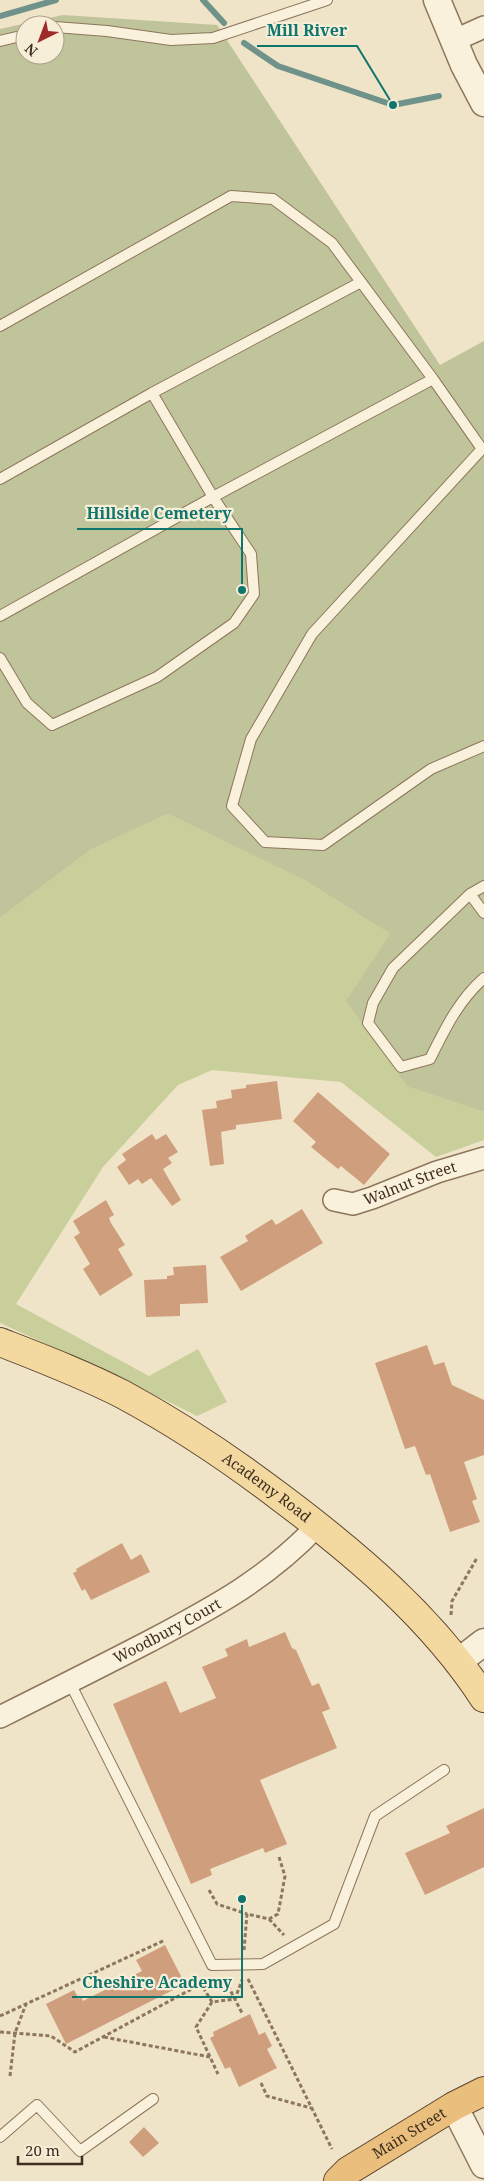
<svg xmlns="http://www.w3.org/2000/svg" width="484" height="2181" font-family="'Noto Serif',serif">
	<style>
		.green { fill: #c9cf9b }
		.cemetery { fill: #bfc49a; fill-rule: evenodd }
		.lines { fill: none; stroke-linecap: round; stroke-linejoin: round }
		.stream { stroke: #6f938a; stroke-width: 6 }
		.building { fill: #cf9f7d }
		.service-casing { stroke: #8d765c; stroke-width: 12 }
		.minor-casing { stroke: #8d765c; stroke-width: 24 }
		.tertiary-casing { stroke: #8d765c; stroke-width: 29 }
		.primary-casing { stroke: #5b4430; stroke-width: 30 }
		.trunk-casing { stroke: #5b4430; stroke-width: 30 }
		.path { stroke: #8d765c; stroke-width: 3; stroke-dasharray: 4 2.5; stroke-linecap: butt }
		.service { stroke: #faf1dc; stroke-width: 10 }
		.minor { stroke: #faf1dc; stroke-width: 21 }
		.tertiary { stroke: #faf1dc; stroke-width: 26 }
		.primary { stroke: #f3d9a0; stroke-width: 28 }
		.trunk { stroke: #eabe7c; stroke-width: 28 }
		.labels { text-anchor: middle; stroke-width: 4.5; stroke-linejoin: round; paint-order: stroke }
		.street-label { font-size: 15px; fill: #3d2e20; stroke: #f7eed8 }
		.leader { fill: none; stroke: #0f766e; stroke-width: 2 }
		.callout-dot { fill: #0f766e; stroke: #f7eed8; stroke-width: 2 }
		.callout-label { font-size: 16px; text-anchor: middle; font-weight: bold; fill: #0f766e; stroke: #f7eed8; stroke-width: 4.5; stroke-linejoin: round; paint-order: stroke }
	</style>
	<rect width="100%" height="100%" fill="#f0e4c8"/>
	<path class="green" d="M168,814l138,67 84,53 18,153 76,25v28l-48,17 -95,-75 -129,-12 -34,15 -75,82 -87,137 133,72 49,-27 29,53 -30,14 -72,-36 -125,-57v-405l92,-69z"/>
	<path class="cemetery" d="M63,15l154,10 223,340 44,-24v771l-76,-25 -62,-86 44,-67 -84,-53 -138,-67 -76,35 -92,69v-889zM25,25h30v30h-30z"/>
	<g class="lines">
		<path class="stream" d="M203,0l21,23
			M0,16l56,-16
			M244,43l34,23 115,39 46,-9"/>
	</g>
	<path class="building" d="M277,1081l5,38 -46,6v4l-15,3 3,32 -14,2 -8,-56 15,-2 -1,-7 16,-3 -1,-8 15,-2v-3z
		M318,1092l72,62 -26,31 -23,-19 -3,3 -27,-22 5,-5 -23,-21z
		M152,1134l4,6 10,-6 12,18 -10,6 4,5 -9,6 18,31 -9,6 -21,-28 -9,6 -4,-5 -9,6 -12,-18 9,-7 -4,-6z
		M106,1200l8,15 -5,3 2,5 14,22 -7,4 15,26 -33,21 -17,-27 7,-5 -16,-27 6,-4 -7,-12z
		M302,1209l21,34 -82,48 -21,-34 28,-16 -3,-5 27,-17 4,6z
		M206,1265l2,38 -28,1v12l-34,1 -2,-37 23,-1v-3l7,-1 -1,-8z
		M427,1345l7,20 10,-3 8,23 32,15v55l-20,7 13,37 -5,2 8,21 -30,10 -20,-58 -4,1 -11,-29 -10,3 -30,-86z
		M122,1543l9,17 10,-6 9,18 -59,28 -6,-11 -3,2 -9,-18 4,-2 -1,-2z
		M285,1632l7,16 4,2 16,36 7,-3 11,26 -8,3 15,36 -77,32 27,64 -22,9 -2,-5 -53,21 2,6 -21,9 -78,-180 53,-23 14,32 36,-15 -14,-31 26,-11 -3,-7 22,-10 2,8z
		M484,1808v59l-59,28 -20,-42 45,-20 -4,-7z
		M165,1945l20,39 -119,60 -20,-40 28,-14 5,9 2,-2 2,4 59,-30 -6,-11z
		M250,2014l9,21 6,-3 7,14 -5,3 10,19 -38,19 -9,-20 -5,2 -15,-31 4,-2 -1,-4z
		M144,2127l15,16 -16,14 -14,-15z"/>
	<g class="lines">
		<defs>
			<path id="service" d="M55,27l52,4 64,9 42,-2 114,-38
				M0,41l25,-6
				M0,326l231,-130 42,3 59,44 101,136 49,70 -170,185 -61,105 -19,67 33,36 58,3 108,-76 53,-23
				M0,479l152,-86
				M0,616l213,-119 -61,-104 209,-111
				M0,658l27,45 25,22 105,-48 77,-54 20,-29 -3,-40 -38,-57 220,-118
				M484,886l-14,8 -77,74 -20,35 -5,20 33,44 29,-8c15,-30 28,-58 54,-81
				M470,894l14,19
				M70,1683l142,282 51,-1 71,-40 41,-108 69,-46
				M0,2137l37,-32 43,46 73,-52"/>
			<g id="minor">
				<path d="M453,41l31,-14"/>
				<path id="s1" d="M334,1200l19,4 19,-6 65,-26 47,-14"/>
				<path id="s2" d="M0,1717c50,-25 100,-50 150,-76 64,-34 117,-62 168,-116"/>
			</g>
			<path id="tertiary" d="M437,0l27,65 20,38
				M458,1662l26,-20
				M454,2106l30,59"/>
			<g id="primary">
				<path id="s3" d="M0,1342c41,16 83,32 122,52 56,30 108,65 158,103 76,57 152,121 204,201"/>
			</g>
			<g id="trunk">
				<path id="s4" d="M338,2181l10,-10 106,-65 30,-15"/>
			</g>
		</defs>
		<use href="#service" class="service-casing"/>
		<use href="#minor" class="minor-casing"/>
		<use href="#tertiary" class="tertiary-casing"/>
		<use href="#primary" class="primary-casing"/>
		<use href="#trunk" class="trunk-casing"/>
		<path class="path" d="M451,1615l1,-14 25,-43
			M209,1890l8,14 30,10
			M269,1919l15,16
			M244,1950l3,-36 22,5 9,-5 7,-38 -6,-19
			M248,1979l84,170
			M225,1980l17,33
			M212,2002l-16,25 22,47
			M0,2016l165,-76
			M0,2032l51,4 24,16 126,-68 11,18 23,-3 7,-19
			M104,2037l106,20
			M10,2076l5,-43 11,-29
			M261,2083l6,13 44,12"/>
		<use href="#service" class="service"/>
		<use href="#minor" class="minor"/>
		<use href="#tertiary" class="tertiary"/>
		<use href="#primary" class="primary"/>
		<use href="#trunk" class="trunk"/>
	</g>
	<g class="labels">
		<g class="street-label">
			<text dy="5" stroke="none"><textPath href="#s1" startOffset="80">Walnut Street</textPath></text>
			<text dy="5" stroke="none"><textPath href="#s3" startOffset="305">Academy Road</textPath></text>
			<text dy="5" stroke="none"><textPath href="#s2" startOffset="188">Woodbury Court</textPath></text>
			<text dy="5" stroke="none"><textPath href="#s4" startOffset="86">Main Street</textPath></text>
		</g>
	</g>
	<path class="leader" d="M393 105L357 46H257M242 590L242 529H77M242 1899L242 1997H72"/>
	<g class="callout-dot">
		<circle cx="393" cy="105" r="5"/>
		<circle cx="242" cy="590" r="5"/>
		<circle cx="242" cy="1899" r="5"/>
	</g>
	<g class="callout-label">
		<text x="307" y="36">Mill River</text>
		<text x="159" y="519">Hillside Cemetery</text>
		<text x="157" y="1988">Cheshire Academy</text>
	</g>
	<g transform="translate(40 40) rotate(222)"><circle r="24" fill="#f7eed8" stroke="#ada18e"/>
	<path d="M0-4L9 19L0 12L-9 19Z" fill="#9e2a2b"/>
	<text y="-8" font-size="14" font-weight="bold" text-anchor="middle" fill="#3d2e20">N</text>
	</g>
	<path d="M18 2156v8h64v-8" fill="none" stroke="#3d2e20" stroke-width="2.5"/>
	<text x="25" y="2156" font-size="15" fill="#3d2e20" stroke="#f7eed8" stroke-width="4" paint-order="stroke">20 m</text>
</svg>
